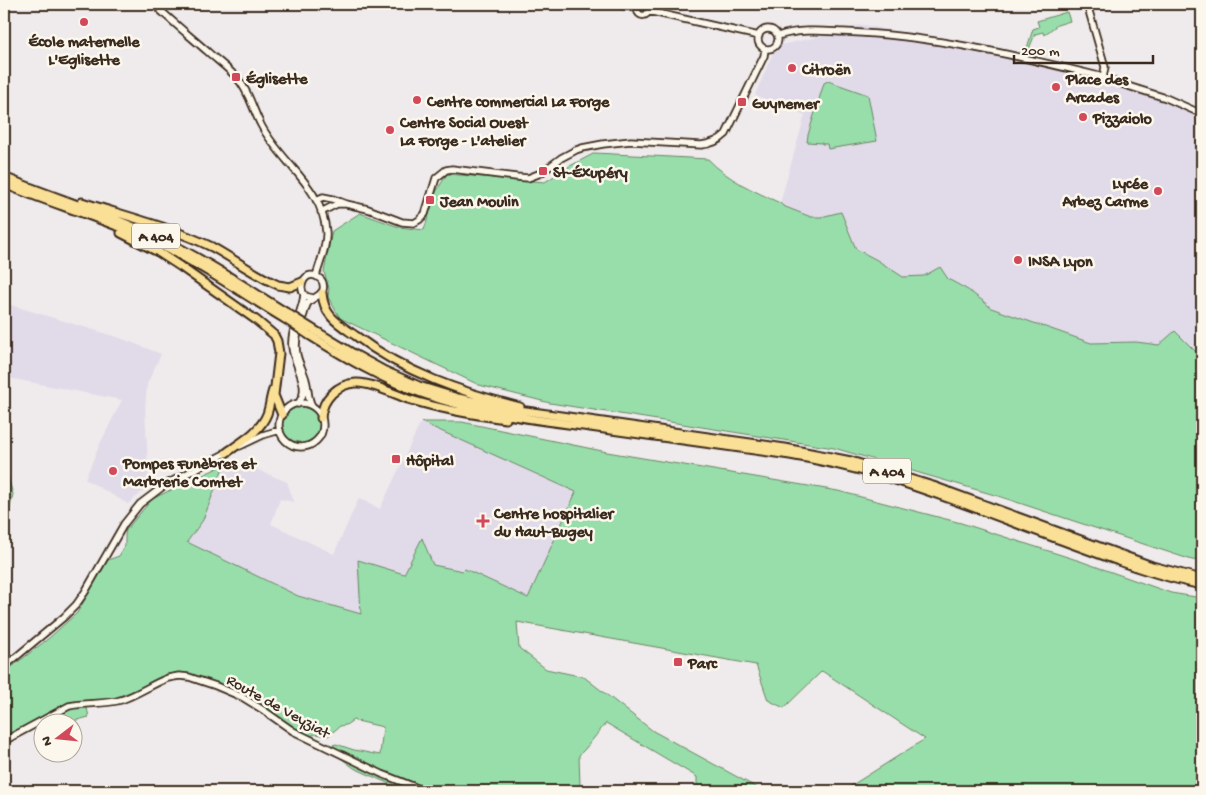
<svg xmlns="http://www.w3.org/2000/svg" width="1206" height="795" font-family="'Gochi Hand',sans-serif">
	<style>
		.built { fill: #e1dae9 }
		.green { fill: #98deab; stroke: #6a8464 }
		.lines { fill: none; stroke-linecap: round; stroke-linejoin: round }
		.secondary-casing { stroke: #3b2a1e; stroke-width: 9 }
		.highway-casing { stroke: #3b2a1e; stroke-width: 11 }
		.secondary { stroke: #fbf7ec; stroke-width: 5.5 }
		.highway { stroke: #fadf96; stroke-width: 7 }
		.highway-bridge-casing { stroke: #3b2a1e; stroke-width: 11; stroke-linecap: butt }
		.highway-bridge { stroke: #fadf96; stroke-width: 7 }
		.poi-dot { fill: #d1495b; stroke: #fbf7ec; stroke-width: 2 }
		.labels { text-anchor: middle; stroke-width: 5; stroke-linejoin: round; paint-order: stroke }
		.shield { fill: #fbf7ec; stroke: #75685c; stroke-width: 1 }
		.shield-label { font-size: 15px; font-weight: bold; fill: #3b2a1e }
		.poi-label { font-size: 16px; font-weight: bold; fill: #3b2a1e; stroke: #fbf7ec; text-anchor: start }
		.street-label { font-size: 16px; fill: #3b2a1e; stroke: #fbf7ec }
	</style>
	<rect width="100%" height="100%" fill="#efeaeb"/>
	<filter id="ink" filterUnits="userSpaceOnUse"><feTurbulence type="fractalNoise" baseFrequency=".02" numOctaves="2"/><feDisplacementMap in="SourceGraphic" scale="10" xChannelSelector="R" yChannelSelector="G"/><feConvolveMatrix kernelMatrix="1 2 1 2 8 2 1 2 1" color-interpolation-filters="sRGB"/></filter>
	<g filter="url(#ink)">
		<path class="built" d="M864,25l242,54 96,33v246l-27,-27 -16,15 -23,-4 -45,1 -100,-35 -8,-7 -15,-11 -20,-11 -24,-3 -21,1 -26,-17 -21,-11 -15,-37 -20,6 -10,-1 -29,-11 -2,-3 25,-88 -50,-20 21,-49 70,-15 8,-5z
			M4,303l116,35 41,16 -14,30 -2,25 4,77 -21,18 -43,-25 16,-37 21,-42 -118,-23z
			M421,422l155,70 -48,106 -63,-29 -2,2 -30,-6 -10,-26 -19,35 -43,41 -63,-19 -111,-54 16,-22 21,-55 9,-5 54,22 7,20 -14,-3 -9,25 63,30 25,-56 21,11z"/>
		<path class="green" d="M1067,12l3,9 -13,4 -13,10 -1,-3 -8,2 -6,15 -2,-1 6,-19 6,-2 -2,-6z
			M828,81l40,14 9,46 -49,8 -1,-5h-5v-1l-15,-1 1,-7 16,-52z
			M595,153l113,6c20,21 46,32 72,44l3,3 28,11h10l20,-5 15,37 21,11 26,17 21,-1 16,-9 8,12 20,11 15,11 8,7 100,35 45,-1 23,3 16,-14 27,27v203l-10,-1 -194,-64 -164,-48 -284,-45 -71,-18 -139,-67 -12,-21 1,-9 -5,-16 8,-41 28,-18 39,14 25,3 12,-38 11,-18 98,8 23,-15z
			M299,407c26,1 29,33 2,37l-1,-2 -4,-1 -4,1c-14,-13 -14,-29 7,-35z
			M421,422h41l145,30 231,39 123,32 119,38 91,32 31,5v193h-356v-2l79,-50 -103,-68 -38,37 -16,-8 -12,-35 -239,-43 2,26 27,21 38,8 69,54 110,60h-66v-14l-91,-54 -21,26 -6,6 1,31 4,5h-179l-51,-23 -28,-21 10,-3 18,6 26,5 3,-28 -30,-7 -7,5 -6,1 -12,10 -12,-2 -7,2 -31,-19 -33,-23 -12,-5 -52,-16 -94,35 2,9 -20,5h-27v2l-2,-3 -36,17v-65l45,-35 28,-25 31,-53 11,-4 6,-10v-11l1,-5 26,-31 72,-34 -21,55 -16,22 111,54 63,18 -3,-54 46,14 18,-36 11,27 30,6 2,-2 63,29 48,-106z
			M4,465l9,29 -9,39z"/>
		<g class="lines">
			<defs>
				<path id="secondary" d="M154,4c17,17 36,32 54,48 10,9 20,16 29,26 12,13 16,32 24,47 19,37 62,62 65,107 1,14 -6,30 -10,44
					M615,4l22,4
					M1087,4l18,63 -2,11
					M637.5 10a5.5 5.5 0 1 1 11 0a5.5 5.5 0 1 1-11 0Z
					M648,11l111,25
					M758 39a10 10 0 1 1 20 0a10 10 0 1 1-20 0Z
					M778,36c21,-7 43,-5 65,-4 86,3 172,23 256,44l13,5 54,17 36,16
					M316,200l7,-3 10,2 13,5 22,5 34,13 12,1 5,-3 6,-6 11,-36 10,-8 6,-1 64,8 12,1 13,-5 20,-15 15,-8 6,-2 21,-4 28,-3 70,4c11,-1 18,-4 25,-11l38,-78 1,-7
					M321,212l16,-8h7
					M279 425a22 22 0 1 1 44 0a22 22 0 1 1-44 0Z
					M298,404c2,-3 3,-5 4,-7 6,-14 -9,-35 -10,-50 -2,-19 11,-35 12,-53
					M312,406c-5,-9 -3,-16 -6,-26 -2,-8 -7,-16 -9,-25 -3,-14 2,-27 7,-41 1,-4 2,-8 4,-11 5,-7 18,-7 15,-19 0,-2 -2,-5 -4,-6 -11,-9 -23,6 -14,18l8,2
					M240,446l23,-11 17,-5
					M4,667l60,-50 12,-12 9,-13 39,-68 16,-20 25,-19 65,-34
					M4,741l65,-35c17,-4 35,-1 52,-6 16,-5 31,-16 47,-22l11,-2 10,1 27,9 26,11 21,13 30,21 89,43 33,13 7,4"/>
				<path id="highway" d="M4,177c51,21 105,37 155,61 45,21 86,49 128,75
					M4,184c48,20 99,34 146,56 47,22 90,52 135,79
					M82,202c43,14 89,25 130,45 22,12 43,28 66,38l12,2 12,-5
					M121,233l37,19 23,15 75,53 18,15 3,6 2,12 -5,42 8,20
					M322,293c2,24 17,31 34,43 49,37 105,56 164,71
					M311,328l43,26 31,17 34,15 39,12 47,10 280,40 66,13 82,25 219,80 50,13
					M309,335c37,23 74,45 115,59 51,18 105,25 159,32 69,10 138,19 207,29 30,5 59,12 89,20 60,18 119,42 179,64 47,17 94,36 144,46
					M321,418c1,-19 16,-34 35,-35 14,-1 38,11 52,16 32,10 65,16 98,20
					M226,453c15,-11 34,-21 41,-39 3,-8 3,-16 6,-24"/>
			</defs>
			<use href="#secondary" class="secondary-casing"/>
			<use href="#highway" class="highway-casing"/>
			<use href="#secondary" class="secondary"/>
			<use href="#highway" class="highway"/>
			<defs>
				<path id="highway-bridge" d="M287,313l24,15
					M285,319l24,16"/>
			</defs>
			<use href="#highway-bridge" class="highway-bridge-casing"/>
			<use href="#highway-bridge" class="highway-bridge"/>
		</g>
	</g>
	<g class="poi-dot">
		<circle cx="84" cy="22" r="5"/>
		<circle cx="792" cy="68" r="5"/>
		<rect x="231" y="72" width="10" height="10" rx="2.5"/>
		<circle cx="1056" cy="87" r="5"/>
		<circle cx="417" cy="100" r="5"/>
		<rect x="737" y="97" width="10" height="10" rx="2.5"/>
		<circle cx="1083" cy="117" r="5"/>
		<circle cx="390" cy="130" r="5"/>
		<rect x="538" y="166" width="10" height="10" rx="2.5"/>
		<circle cx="1158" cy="191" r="5"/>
		<rect x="425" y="195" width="10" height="10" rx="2.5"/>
		<circle cx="1018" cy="260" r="5"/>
		<rect x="391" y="454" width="10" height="10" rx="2.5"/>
		<circle cx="113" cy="471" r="5"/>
		<path d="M480.5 513.5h5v5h5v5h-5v5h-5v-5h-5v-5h5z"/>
		<rect x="673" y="657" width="10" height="10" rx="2.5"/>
	</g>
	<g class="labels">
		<g class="shield">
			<rect x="132" y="223.5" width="48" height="25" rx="4"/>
			<rect x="863" y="458.5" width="48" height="25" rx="4"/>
		</g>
		<g class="shield-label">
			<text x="156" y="241">A 404</text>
			<text x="887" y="476">A 404</text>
		</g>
		<g class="poi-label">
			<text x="84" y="46" text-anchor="middle">École maternelle<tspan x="84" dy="18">L'Eglisette</tspan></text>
			<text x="802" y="74">Citroën</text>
			<text x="246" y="83">Églisette</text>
			<text x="1066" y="84">Place des<tspan x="1066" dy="18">Arcades</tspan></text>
			<text x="427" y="106">Centre commercial La Forge</text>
			<text x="752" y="108">Guynemer</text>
			<text x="1093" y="123">Pizzaiolo</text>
			<text x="400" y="127">Centre Social Ouest<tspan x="400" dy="18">La Forge - L'atelier</tspan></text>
			<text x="553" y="177">St-Éxupéry</text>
			<text x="1148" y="188" text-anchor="end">Lycée<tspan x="1148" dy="18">Arbez Carme</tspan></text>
			<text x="440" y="206">Jean Moulin</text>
			<text x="1028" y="266">INSA Lyon</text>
			<text x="406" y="465">Hôpital</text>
			<text x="123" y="468">Pompes Funèbres et<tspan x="123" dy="18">Marbrerie Comtet</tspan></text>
			<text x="494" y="518">Centre hospitalier<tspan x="494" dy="18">du Haut-Bugey</tspan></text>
			<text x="688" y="668">Parc</text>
		</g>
		<g class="street-label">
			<text transform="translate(279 705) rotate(29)" y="6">Route de Veyziat</text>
		</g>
	</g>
	<rect width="1206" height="795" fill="none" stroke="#fbf7ec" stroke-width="20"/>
	<rect x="10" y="10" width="1186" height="775" fill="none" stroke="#3b2a1e" stroke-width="2" filter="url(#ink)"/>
	<g transform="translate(58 738) rotate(254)"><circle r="24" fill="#fbf7ec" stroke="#aea59a"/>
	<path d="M0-4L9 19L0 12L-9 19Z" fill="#d1495b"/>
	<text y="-8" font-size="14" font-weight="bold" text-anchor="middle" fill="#3b2a1e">N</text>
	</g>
	<path d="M1014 55v8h139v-8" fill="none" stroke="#3b2a1e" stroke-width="2.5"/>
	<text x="1021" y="55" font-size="15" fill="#3b2a1e" stroke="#fbf7ec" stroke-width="4" paint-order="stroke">200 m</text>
</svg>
